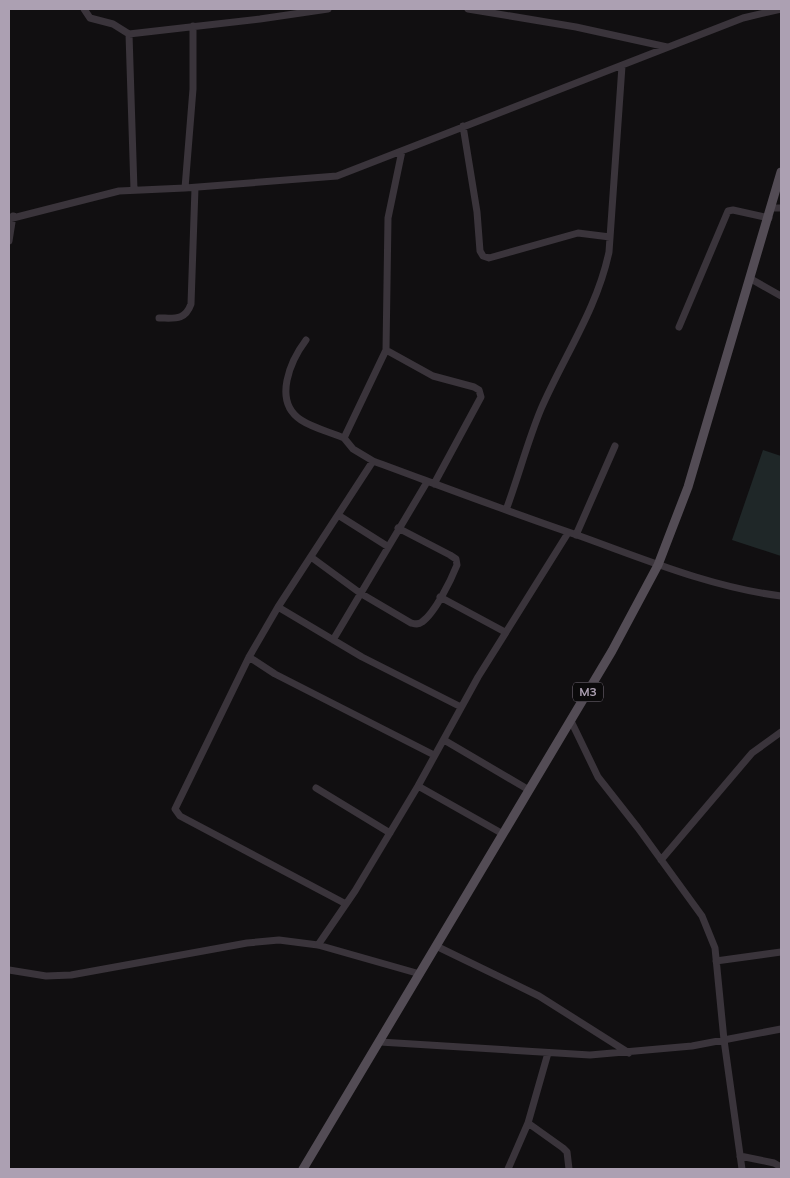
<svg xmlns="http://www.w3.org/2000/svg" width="790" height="1178" font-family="Mulish,sans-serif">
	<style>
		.park { fill: #1f2728 }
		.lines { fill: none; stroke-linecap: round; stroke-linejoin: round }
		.minor { stroke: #3a343b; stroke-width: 7 }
		.major { stroke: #534c55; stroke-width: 9 }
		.labels { text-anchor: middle; stroke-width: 4.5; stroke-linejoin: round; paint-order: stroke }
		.shield { fill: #0b0a0b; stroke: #7c7380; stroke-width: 1 }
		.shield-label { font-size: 12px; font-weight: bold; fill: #aca0b2 }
	</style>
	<rect width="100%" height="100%" fill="#110f11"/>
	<path class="park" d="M763,450l18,6v100l-49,-16z"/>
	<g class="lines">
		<path class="minor" d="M84,9l6,9 23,6 16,10 5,156
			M468,9l108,18 91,20
			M129,34l131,-15 68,-10
			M463,126l14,86 3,39 3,5 6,2 89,-25 32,4
			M402,151l-14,67 -2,132 -42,88 9,11 20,12c68,25 136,51 204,74 67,24 133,52 204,61
			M185,188l8,-99v-63
			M772,208h9
			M9,219l110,-28 66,-3 152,-12 406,-158 38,-9
			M9,241l4,-25
			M751,279l30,17
			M159,318c15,0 26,3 32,-14l4,-116
			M679,327l49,-116 5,-1 36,8
			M306,340c-15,20 -34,61 -5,80 12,8 29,12 43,18
			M386,350l47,26 41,11 5,3 2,7 -47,87
			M506,510c12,-32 22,-70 35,-101 23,-53 56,-100 68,-157l13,-186
			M338,515l49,31
			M576,535l39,-89
			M311,557l49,36 51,30c4,1 7,2 11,-1 13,-9 29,-42 35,-57l-1,-6 -6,-4 -52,-27
			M440,597l65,35
			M278,607l84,50 99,50
			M333,640l94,-158
			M249,657l26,17 159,81
			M571,721l27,56 40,51 64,88 13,32 9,92 18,129
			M444,740l85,50
			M418,786l85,48
			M316,788l74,45
			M661,860l91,-107 29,-21
			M346,904l-166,-88 -5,-7 74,-152 29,-50 95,-146
			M318,945l37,-54 63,-105 60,-109 90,-144
			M436,946l103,50 90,57
			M716,961l65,-9
			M9,970l37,6 25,-1 176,-32 32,-3 39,5 102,29
			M380,1042l210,13 102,-9 89,-17
			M528,1123l35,25 4,4 2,17
			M740,1156l34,7 7,4
			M508,1169l20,-46 20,-70"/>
		<path class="major" d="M303,1169l309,-518 46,-86 30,-78 93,-315"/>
	</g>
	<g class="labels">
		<rect class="shield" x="573" y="682.5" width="30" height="19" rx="4"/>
		<g class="shield-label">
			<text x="588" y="696">M3</text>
		</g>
	</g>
	<rect width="790" height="1178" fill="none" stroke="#aca0b2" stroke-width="20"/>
</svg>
